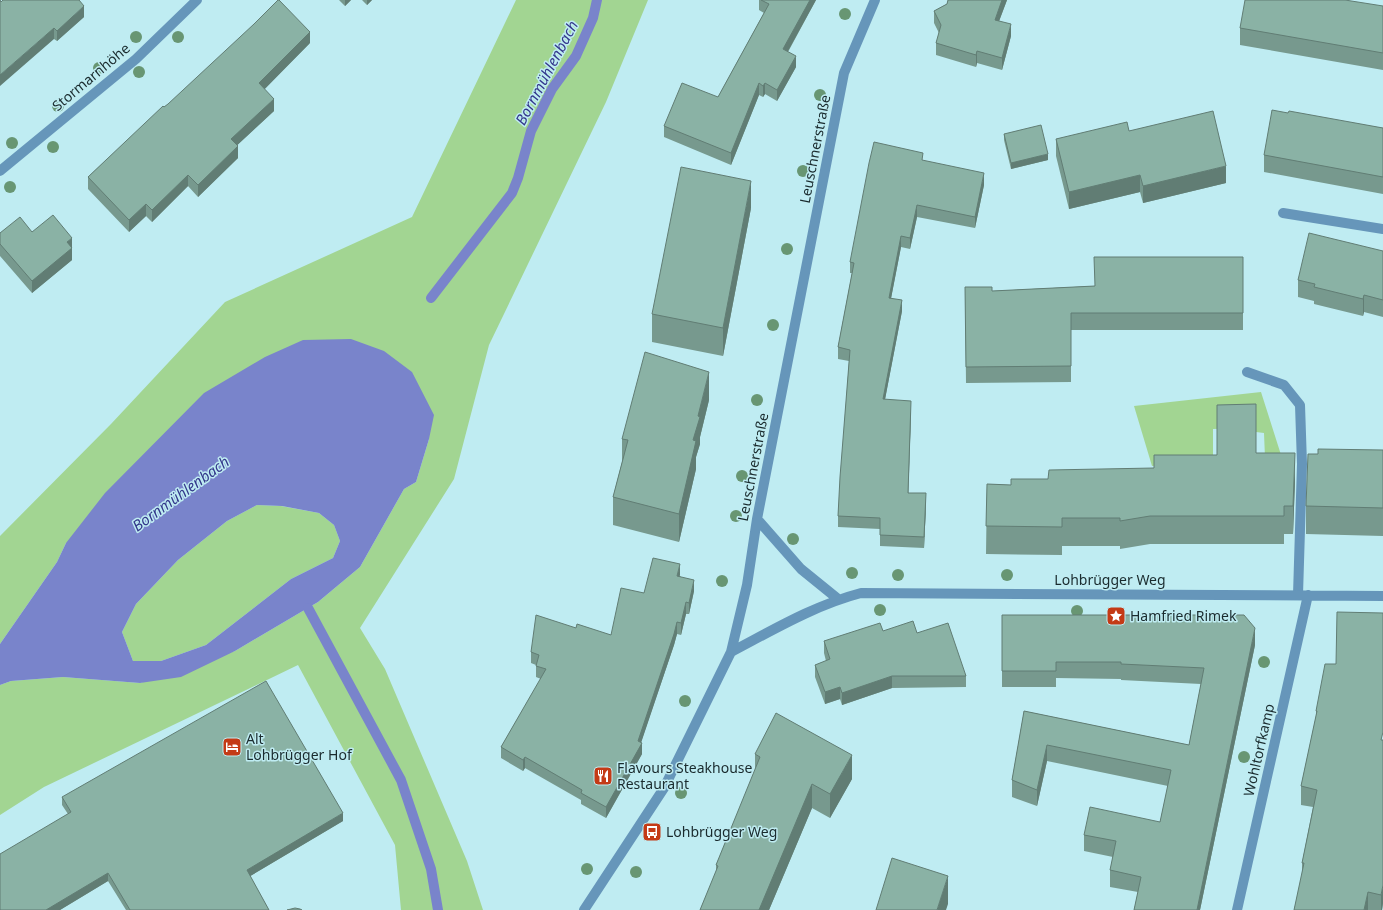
<svg xmlns="http://www.w3.org/2000/svg" width="1383" height="910" font-family="'Noto Sans',sans-serif">
	<style>
		.green { fill: #a2d592 }
		.water { fill: #7984cb; fill-rule: evenodd }
		.lines { fill: none; stroke-linecap: round; stroke-linejoin: round }
		.stream { stroke: #7984cb; stroke-width: 10 }
		.service { stroke: #6696ba; stroke-width: 10 }
		.minor { stroke: #6696ba; stroke-width: 10 }
		.tree { fill: #689673 }
		.wall { fill: #77998e }
		.shaded-wall { fill: #617d74 }
		.building { fill: #8ab2a5; stroke: #617d74 }
		.labels { text-anchor: middle; stroke-width: 3; stroke-linejoin: round; paint-order: stroke }
		.street-label { font-size: 14px; fill: #1a2b2e; stroke: #bfecf2 }
		.poi-label { font-size: 14px; fill: #1a2b2e; stroke: #bfecf2; text-anchor: start }
		.water-label { font-size: 15px; font-style: italic; fill: #33378b; stroke: #bfecf2 }
	</style>
	<rect width="100%" height="100%" fill="#bfecf2"/>
	<path class="green" d="M516,0h132l-42,102 -117,243 -35,134 -94,149 25,41 82,192 16,49h-82l-6,-65 -97,-180 -254,122 -44,28v-130l11,-4 52,-4 77,6 95,-32 83,-49 42,-35 44,-78 12,-7 13,-43 -363,104 -9,19 -57,82v-108l111,-112 114,-122 187,-85z
		M1261,392l21,66h-17l-1,-25 -8,-1v-4l-43,1v50l-50,-14 -11,1 -18,-60z
		M257,505l24,1 38,7 15,12 6,16 -7,17 -42,21 -85,66 -45,16h-28l-11,-29 14,-28 42,-44 49,-39z"/>
	<path class="water" d="M351,339l33,12 28,21 22,43 -5,24 -13,43 -12,7 -44,78 -42,35 -83,49 -54,26 -41,6 -77,-6 -52,4 -11,4v-41l57,-82 9,-19 39,-50 99,-100 61,-36 38,-17zM257,505l25,1 37,7 15,12 6,16 -7,17 -42,21 -85,66 -45,16h-28l-11,-29 14,-28 42,-44 49,-39z"/>
	<g class="lines">
		<path class="stream" d="M431,298l81,-105 6,-15 13,-47 21,-42 24,-33 17,-38 4,-18
			M308,608l93,172 30,89 7,41"/>
		<path class="service" d="M1247,372l37,13 16,20 2,59 -4,131"/>
		<path class="minor" d="M0,171l136,-112 61,-59
			M1283,213l100,16
			M757,519l44,50 37,30
			M731,652c42,-22 84,-47 130,-59l522,3
			M584,910l80,-122 67,-136 16,-67 10,-66 87,-446 31,-73
			M1237,910l71,-315"/>
	</g>
	<g class="tree">
		<circle cx="845" cy="14" r="6"/>
		<circle cx="136" cy="37" r="6"/>
		<circle cx="178" cy="37" r="6"/>
		<circle cx="99" cy="68" r="6"/>
		<circle cx="139" cy="72" r="6"/>
		<circle cx="820" cy="95" r="6"/>
		<circle cx="58" cy="106" r="6"/>
		<circle cx="12" cy="143" r="6"/>
		<circle cx="53" cy="147" r="6"/>
		<circle cx="803" cy="171" r="6"/>
		<circle cx="10" cy="187" r="6"/>
		<circle cx="787" cy="249" r="6"/>
		<circle cx="773" cy="325" r="6"/>
		<circle cx="757" cy="400" r="6"/>
		<circle cx="742" cy="476" r="6"/>
		<circle cx="736" cy="516" r="6"/>
		<circle cx="793" cy="539" r="6"/>
		<circle cx="852" cy="573" r="6"/>
		<circle cx="898" cy="575" r="6"/>
		<circle cx="1007" cy="575" r="6"/>
		<circle cx="722" cy="581" r="6"/>
		<circle cx="880" cy="610" r="6"/>
		<circle cx="1077" cy="611" r="6"/>
		<circle cx="1264" cy="662" r="6"/>
		<circle cx="685" cy="701" r="6"/>
		<circle cx="1244" cy="757" r="6"/>
		<circle cx="681" cy="793" r="6"/>
		<circle cx="587" cy="869" r="6"/>
		<circle cx="636" cy="872" r="6"/>
	</g>
	<path class="wall" d="M339,0h12l-6,6z
		M362,0h10l-5,5z
		M759,0h57l-28,52 8,15 -19,34 -12,-7 -2,3 -4,-2 -28,70 -67,-28v-11l54,-29 46,-84 -5,-3z
		M948,0h59l-8,21 12,15 -9,34 -25,-7 -1,4 -40,-12v-12l3,-10 -5,-10v-12l13,-7z
		M1,2l83,15 -27,24 -3,-2z
		M1383,6v64l-143,-25v-17z
		M310,43l-46,46 10,22 -37,34 1,13 -40,39 -10,-11 -36,36 -6,-6 -17,16 -41,-43v-12l76,-70z
		M1288,113l95,15v66l-119,-22v-17z
		M1129,131l97,52 -83,20 -3,-11 -71,17 -13,-53v-17z
		M1004,134l44,26 -37,9 -7,-29z
		M923,161l61,24 -9,43 -58,-11 -7,32 -9,-2 -10,51 11,13 -17,88 26,14 -3,80 18,12 -2,43 -44,-2v-17l-42,-2v-11l11,-155 -11,-2v-12l14,-74h-2v-11z
		M751,208l-28,148 -71,-14v-28z
		M32,232l40,18v10l-40,33 -32,-37v-23z
		M1383,251v66l-19,-5 -1,4 -49,-12v-3l-16,-4v-17z
		M1243,257v73h-172v52l-105,1 -1,-96 27,4 102,-5z
		M709,400l-9,37v7l-4,13v12l-17,73 -66,-17v-28l9,-35v-23z
		M1383,450v86l-77,-2v-28l12,-52z
		M1256,453l39,28 -2,53h-9v10h-134l-30,5v-3h-58v9l-76,-1 1,-70 24,1 143,-17 63,-13z
		M680,576l14,15 -5,23h-3l-5,21 -4,-1 -3,11 -33,97 1,12 -36,64 -25,-14v-4l-56,-32 -2,3 -22,-13v-11l40,-68 -5,-2v-12l-5,-2v-11l45,-24 35,7 33,-42z
		M1002,615l253,30 -55,265h-66l4,-18 -28,-5v-17l3,-13 -29,-6v-16l76,-13 8,-36 -121,-25 -10,45 -25,-9v-17l12,-69 165,34 12,-61 -80,-4v-1l-65,-1v9h-54z
		M883,631l34,2 49,43v11l-74,1 -50,17 -2,-6 -15,5 -10,-27v-12l11,-4 -2,-8v-12z
		M1336,664l47,239 -1,7h-88l8,-35v-12l11,-56 -12,-2v-19l15,-70v-5z
		M755,754l97,25 -22,39 -18,-10 -43,102h-69l16,-38v-7l39,-94z
		M62,797l281,24 -93,55 19,34h-143l-18,-29 -48,29h-60l68,-96 -6,-9z"/>
	<path class="shaded-wall" d="M345,0h6l-6,6z
		M367,0h5l-5,5z
		M810,0h6l-33,60v-11z
		M1002,0h5l-12,32v-12z
		M84,6v11l-27,24v-10z
		M1011,24v12l-9,34v-12z
		M54,28v11l-54,47v-11z
		M310,32v11l-51,52v-12z
		M977,51v12l-1,4v-12z
		M796,56v11l-19,34v-11z
		M759,83v12l-28,70v-12z
		M765,83v11l-2,3v-11z
		M274,99v12l-43,40v-12z
		M238,146v12l-40,39v-12z
		M1048,154v6l-37,9v-6z
		M1226,166v17l-83,20v-17z
		M984,173v12l-9,43v-11z
		M188,175v11l-36,36v-12z
		M1140,175v17l-71,17v-17z
		M751,181v27l-28,148v-28z
		M146,204v12l-17,16v-12z
		M917,205v12l-7,32v-11z
		M901,236v11l-12,62v-11z
		M72,238v22l-40,33v-12l35,-39z
		M1364,295v17l-1,4v-17z
		M902,300v11l-19,99v-11z
		M709,372v28l-9,37v7l-4,13v12l-17,73v-28l19,-98z
		M911,401v12l-3,91v-11z
		M1295,453v28l-2,53v-28z
		M926,493v12l-2,43v-11z
		M680,564v11l-3,12v-11z
		M694,580v11l-5,23v-11z
		M686,602v12l-5,21v-12z
		M677,622v12l-3,11 -34,101 2,-3v11l-36,64v-11l32,-66z
		M1255,628v17l-55,265h-3z
		M892,676v12l-50,17v-12z
		M840,687v12l-15,5v-12z
		M1047,745v16l-10,45v-16z
		M852,755v24l-22,39v-24z
		M525,757v11l-2,3v-11z
		M812,784v24l-43,102h-10z
		M343,813v8l-96,57v-8z
		M108,873v8l-48,29h-14z
		M948,876v28l-2,6h-9z
		M1383,885v18l-1,7h-1v-15z
		M1368,892v18h-4z"/>
	<path class="building" d="M0,0l1,2 2,-2h76l5,6 -27,25 -3,-3 -54,47z
		M278,0h1l31,32 -51,51 15,16 -43,40 7,7 -40,39 -10,-10 -36,35 -6,-6 -17,16 -41,-43 75,-71 1,1 4,-3 86,-80z
		M761,0h49l-27,49 13,7 -19,34 -12,-7 -2,3 -4,-3 -28,70 -67,-27 18,-43 36,14 51,-93z
		M948,0h54l-7,20 16,4 -9,34 -25,-7 -1,4 -40,-12 5,-18 -7,-14 13,-7z
		M1245,0h100l38,6v47l-143,-25z
		M1272,110l16,3 1,-2 94,17v49l-119,-22z
		M1213,111l13,55 -83,20 -3,-11 -71,17 -13,-53 71,-17 2,9z
		M1041,125l7,29 -37,9 -7,-29z
		M874,142l49,11 -1,7 62,13 -9,44 -58,-12 -7,33 -9,-2 -12,62 13,2 -19,99 28,2 -3,92h18l-2,44 -44,-2v-17l-42,-2 2,-39 10,-127 -12,-3 16,-84 -4,-1 19,-99z
		M681,167l70,14 -28,147 -71,-14z
		M53,215l19,23 -5,4 5,6 -40,33 -32,-37v-11l20,-16 12,15z
		M1309,233l74,18v49l-19,-5 -1,4 -49,-12 1,-3 -17,-4z
		M1094,257h149v56h-172v53l-105,1 -1,-80h27v4l103,-5z
		M645,352l64,20 -11,44 2,1 -7,23 3,1 -17,73 -66,-17 15,-57 -6,-1z
		M1256,404v49h39l-2,53h-9v10h-134l-30,5v-3h-58v9l-76,-1 1,-42 24,1v-6h37l1,-9 105,-2v-13h63v-50z
		M1318,449l65,1v58l-77,-2 2,-52h10z
		M653,558l27,6 -3,12 17,4 -5,23 -3,-1 -5,21 -4,-1 -3,12 -36,107 4,2 -36,64 -25,-14 1,-3 -57,-33 -2,3 -22,-13 45,-78 -10,-3 3,-11 -8,-3 5,-37 40,13 1,-4 34,11 10,-47 23,5z
		M1337,612l46,1v119l-2,8h2v145l-2,10 -13,-3 -4,18h-70l10,-47h-2l15,-73 -16,-4 16,-75h-1l9,-47h11z
		M1002,615h242l11,13 -58,282h-63l7,-33 -31,-7 6,-29 -32,-6 6,-28 70,15 11,-52 -124,-25 -10,45 -25,-10 12,-69 165,34 15,-77 -83,-4v-2h-65v9h-54z
		M913,621l4,12 31,-10 18,53h-74l-50,17 -2,-6 -15,5 -10,-27 15,-6 -6,-18 56,-18 3,8z
		M266,681l77,132 -96,57 22,40h-139l-22,-37 -62,37h-46v-56l71,-42 -9,-15z
		M776,713l76,42 -22,39 -18,-10 -53,126h-59l18,-44 -2,-1 44,-108 -5,-3z
		M892,858l56,18 -11,34h-61z
		M295,908l5,1 2,1h-15z"/>
	<defs>
		<symbol id="sight-square" viewBox="-11 -11 22 22"><rect x="-9" y="-9" width="18" height="18" rx="4" fill="#c43a16" stroke="#bfecf2"/><path d="M0-6L1.8-2.2L6-1.7L2.9 1.2L3.7 5.4L0 3.3L-3.7 5.4L-2.9 1.2L-6-1.7L-1.8-2.2Z" fill="#fff"/></symbol>
		<symbol id="hotel-square" viewBox="-11 -11 22 22"><rect x="-9" y="-9" width="18" height="18" rx="4" fill="#c43a16" stroke="#bfecf2"/><path d="M-6-4.5h1.5V1H6V5H4.5V3h-9V5H-6ZM-4 0a1.8 1.8 0 1 1 3.6 0ZM.5 0V-2.5h3Q6-2.5 6 0Z" fill="#fff"/></symbol>
		<symbol id="restaurant-square" viewBox="-11 -11 22 22"><rect x="-9" y="-9" width="18" height="18" rx="4" fill="#c43a16" stroke="#bfecf2"/><path d="M-5-6h1v4h1v-4h1v4h1v-4h1v5L-1.5 .5V6h-2V.5L-5-1ZM5-6V6H3V1.5H1.5Q1.5-4 5-6Z" fill="#fff"/></symbol>
		<symbol id="bus-square" viewBox="-11 -11 22 22"><rect x="-9" y="-9" width="18" height="18" rx="4" fill="#c43a16" stroke="#bfecf2"/><path d="M-5-6H5V4H4V6H2V4H-2V6H-4V4H-5ZM-3.5-4V0h7V-4ZM-3.5 1.2v1.5H-2V1.2ZM2 1.2v1.5H3.5V1.2Z" fill="#fff"/></symbol>
	</defs>
	<g fill-rule="evenodd">
		<use href="#sight-square" x="1105" y="605" width="22" height="22"/>
		<use href="#hotel-square" x="221" y="736" width="22" height="22"/>
		<use href="#restaurant-square" x="592" y="765" width="22" height="22"/>
		<use href="#bus-square" x="641" y="821" width="22" height="22"/>
	</g>
	<g class="labels">
		<g class="street-label">
			<text transform="translate(91 77) rotate(-40)" y="5">Stormarnhöhe</text>
			<text transform="translate(815 149) rotate(-79)" y="5">Leuschnerstraße</text>
			<text transform="translate(753 467) rotate(-79)" y="5">Leuschnerstraße</text>
			<text x="1110" y="585">Lohbrügger Weg</text>
			<text transform="translate(1259 750) rotate(-77)" y="5">Wohltorfkamp</text>
		</g>
		<g class="poi-label">
			<text x="1130" y="621">Hamfried Rimek</text>
			<text x="246" y="744">Alt<tspan x="246" dy="16">Lohbrügger Hof</tspan></text>
			<text x="617" y="773">Flavours Steakhouse<tspan x="617" dy="16">Restaurant</tspan></text>
			<text x="666" y="837">Lohbrügger Weg</text>
		</g>
		<g class="water-label">
			<text transform="translate(547 73) rotate(-62)" y="5">Bornmühlenbach</text>
			<text transform="translate(181 494) rotate(-36)" y="5">Bornmühlenbach</text>
		</g>
	</g>
</svg>
